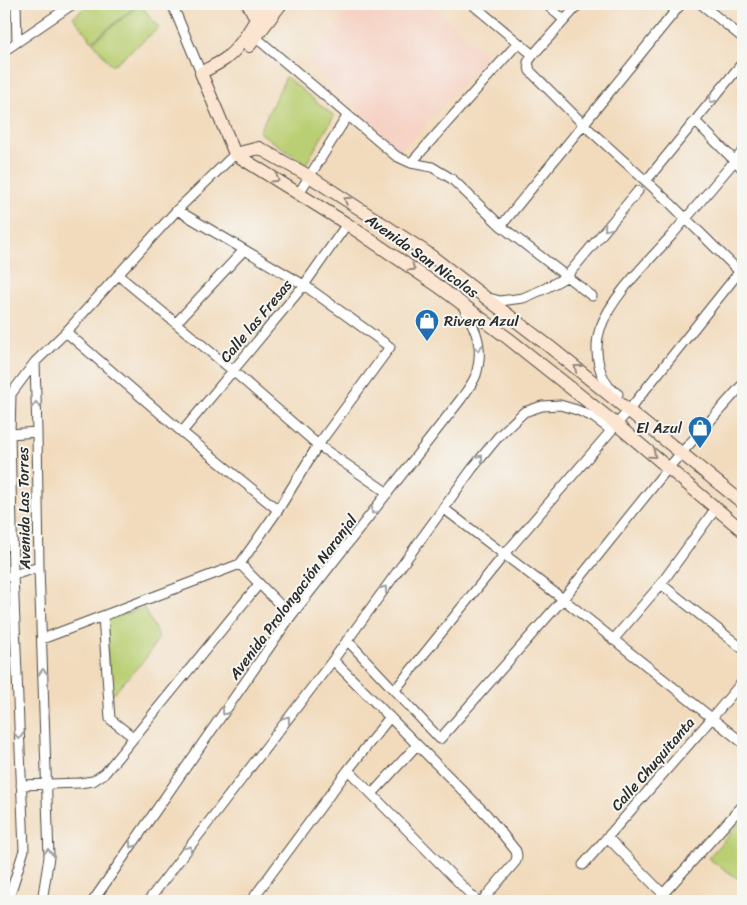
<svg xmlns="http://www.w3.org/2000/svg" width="747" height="905" font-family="Sriracha,sans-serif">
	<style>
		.built { fill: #f6d2c4 }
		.green { fill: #bacf73; stroke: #727d4f }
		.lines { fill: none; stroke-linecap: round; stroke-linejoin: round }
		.street-casing { stroke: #494541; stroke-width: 11 }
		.secondary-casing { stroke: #494541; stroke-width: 14 }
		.street { stroke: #fff; stroke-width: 9 }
		.secondary { stroke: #fce5d0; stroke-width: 12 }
		.oneway { stroke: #a0a0a0 }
		.oneway2 { stroke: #94887e }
		.labels { text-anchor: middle; stroke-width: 4; stroke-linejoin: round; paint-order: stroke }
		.street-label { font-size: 15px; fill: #2b2b2b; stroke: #f6f6f2 }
		.poi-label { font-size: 15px; fill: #2b2b2b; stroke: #f6f6f2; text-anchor: start }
	</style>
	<rect width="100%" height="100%" fill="#f6f6f2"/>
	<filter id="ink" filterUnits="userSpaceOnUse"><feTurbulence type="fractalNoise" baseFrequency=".02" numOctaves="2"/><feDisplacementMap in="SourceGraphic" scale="10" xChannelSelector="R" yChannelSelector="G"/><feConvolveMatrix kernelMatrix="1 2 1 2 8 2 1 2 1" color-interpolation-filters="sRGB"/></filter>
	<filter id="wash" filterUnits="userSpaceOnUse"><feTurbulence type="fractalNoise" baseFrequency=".0096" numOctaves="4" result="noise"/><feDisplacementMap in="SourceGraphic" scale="20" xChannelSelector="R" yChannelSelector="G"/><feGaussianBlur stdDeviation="1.12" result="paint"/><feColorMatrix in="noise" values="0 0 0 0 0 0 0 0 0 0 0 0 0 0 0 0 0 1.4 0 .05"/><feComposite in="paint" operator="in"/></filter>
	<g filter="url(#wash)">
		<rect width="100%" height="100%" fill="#f2dbbd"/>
		<path class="built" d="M354,4h77l56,53 -87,94 -92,-89z"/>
		<path class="green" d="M90,4h49l-47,37 -19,-24z
			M140,4l19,24 -47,38 -19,-24z
			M286,77l48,39 -28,48 -47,-32z
			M144,608l15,29 -13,21 -36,39 -4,-77z
			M743,819v63l-35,-24z"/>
	</g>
	<g filter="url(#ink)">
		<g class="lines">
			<defs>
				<path id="street" d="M16,4l1,38
					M172,4l29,69
					M472,4l61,51
					M546,4l18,16
					M579,4l-46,51 -5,7 2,9 53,53 87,79 73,72
					M701,4l42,34
					M253,35l143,121 15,7 21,4 20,12 49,47 91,70
					M4,51l69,-47
					M695,121l48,48
					M411,163l107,-120
					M646,181l97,-119
					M299,193l49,-78
					M177,210l127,75 86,62 -72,98 -40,65 -38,54 51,52
					M501,226l180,-222
					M118,275l114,95 86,75 70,48
					M489,298l11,3 23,-3 21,-9 22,-12 72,-86
					M176,323l68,-73
					M66,332l116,100 96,78
					M35,362l2,70 2,135 10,290 -7,44
					M618,394c-3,-2 -6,-4 -9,-7 -12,-16 -15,-40 -9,-58 12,-34 48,-67 72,-94 24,-28 47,-56 71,-84
					M4,432l6,2 27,-2
					M182,432l122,-147 43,-61
					M443,508l120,91 180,144
					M4,578l35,-11
					M661,584l82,65
					M103,616l7,103 23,18
					M42,639l198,-75
					M347,640l93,99 123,-140 105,-131 75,-84
					M613,640l48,-56 55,-76
					M333,660l154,155 29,36 1,5 -1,5 -34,40
					M395,690l109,-135 125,-145 111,-139
					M348,770l129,131
					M21,785l58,-2 14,-2 12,-8 154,-189
					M372,794l45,-49
					M607,837l63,64
					M583,865l129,-147 31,-37
					M663,894l80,-89
					M8,901l16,-51 -11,-276 -3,-140 1,-40 24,-32 31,-30 111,-122 58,-56
					M93,901l198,-285 170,-217c5,-7 12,-16 15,-24 8,-27 1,-44 -12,-67
					M148,901l185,-241 139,-191 26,-32 26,-25 18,-6 18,-1 17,5 16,7 18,13
					M251,901l97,-131 42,-53"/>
				<path id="secondary" d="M248,4l8,14
					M266,4c-13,18 -22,41 -41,55 -7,5 -16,9 -24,14l34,81 112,70 91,62 71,53 107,85 127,107
					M249,46l32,-42
					M235,154l24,-6 50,28 117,76 124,95 193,156"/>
			</defs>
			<use href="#street" class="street-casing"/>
			<use href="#secondary" class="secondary-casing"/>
			<use href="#street" class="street"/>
			<use href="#secondary" class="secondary"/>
		</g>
		<defs><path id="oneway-chevron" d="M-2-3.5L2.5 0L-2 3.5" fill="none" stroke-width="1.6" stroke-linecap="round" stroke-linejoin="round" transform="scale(1.25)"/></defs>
		<g class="oneway">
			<use href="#oneway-chevron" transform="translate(712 100) rotate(129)"/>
			<use href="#oneway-chevron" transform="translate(607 228) rotate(130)"/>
			<use href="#oneway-chevron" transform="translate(478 348) rotate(86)"/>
			<use href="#oneway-chevron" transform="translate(36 405) rotate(-92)"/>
			<use href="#oneway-chevron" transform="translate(480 458) rotate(-51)"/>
			<use href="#oneway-chevron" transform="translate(374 511) rotate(128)"/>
			<use href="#oneway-chevron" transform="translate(384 589) rotate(-54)"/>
			<use href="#oneway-chevron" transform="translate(43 672) rotate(-92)"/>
			<use href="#oneway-chevron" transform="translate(225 712) rotate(125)"/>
			<use href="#oneway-chevron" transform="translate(287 719) rotate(-53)"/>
			<use href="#oneway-chevron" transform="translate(19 736) rotate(88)"/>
			<use href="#oneway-chevron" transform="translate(132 845) rotate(125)"/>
			<use href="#oneway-chevron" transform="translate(189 849) rotate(-53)"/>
			<use href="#oneway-chevron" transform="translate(48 852) rotate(-90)"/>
		</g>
		<g class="oneway2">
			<use href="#oneway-chevron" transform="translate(276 179) rotate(32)"/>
			<use href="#oneway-chevron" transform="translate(347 200) rotate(-147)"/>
			<use href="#oneway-chevron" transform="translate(412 268) rotate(34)"/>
			<use href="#oneway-chevron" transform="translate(577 368) rotate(-142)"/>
			<use href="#oneway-chevron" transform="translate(653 455) rotate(40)"/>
		</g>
	</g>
	<defs>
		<symbol id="shop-pin" viewBox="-11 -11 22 30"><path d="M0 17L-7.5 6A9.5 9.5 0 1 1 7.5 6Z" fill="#1f6fb2" stroke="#f6f6f2"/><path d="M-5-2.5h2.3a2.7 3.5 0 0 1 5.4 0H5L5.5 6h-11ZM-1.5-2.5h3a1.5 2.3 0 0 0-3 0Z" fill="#fff"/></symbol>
	</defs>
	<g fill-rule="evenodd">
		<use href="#shop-pin" x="413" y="307" width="28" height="38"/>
		<use href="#shop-pin" x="686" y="414" width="28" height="38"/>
	</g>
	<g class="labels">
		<g class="street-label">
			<text transform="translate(422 256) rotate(35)" y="5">Avenida San Nicolas</text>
			<text transform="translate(256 321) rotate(-50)" y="5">Calle las Fresas</text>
			<text transform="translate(24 508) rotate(-91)" y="5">Avenida Las Torres</text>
			<text transform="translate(293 597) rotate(-53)" y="5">Avenida Prolongación Naranjal</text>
			<text transform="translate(653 764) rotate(-49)" y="5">Calle Chuquitanta</text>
		</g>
		<g class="poi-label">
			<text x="444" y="326">Rivera Azul</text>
			<text x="682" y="433" text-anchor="end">El Azul</text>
		</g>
	</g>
	<rect width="747" height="905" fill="none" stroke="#f6f6f2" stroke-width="20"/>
</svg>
